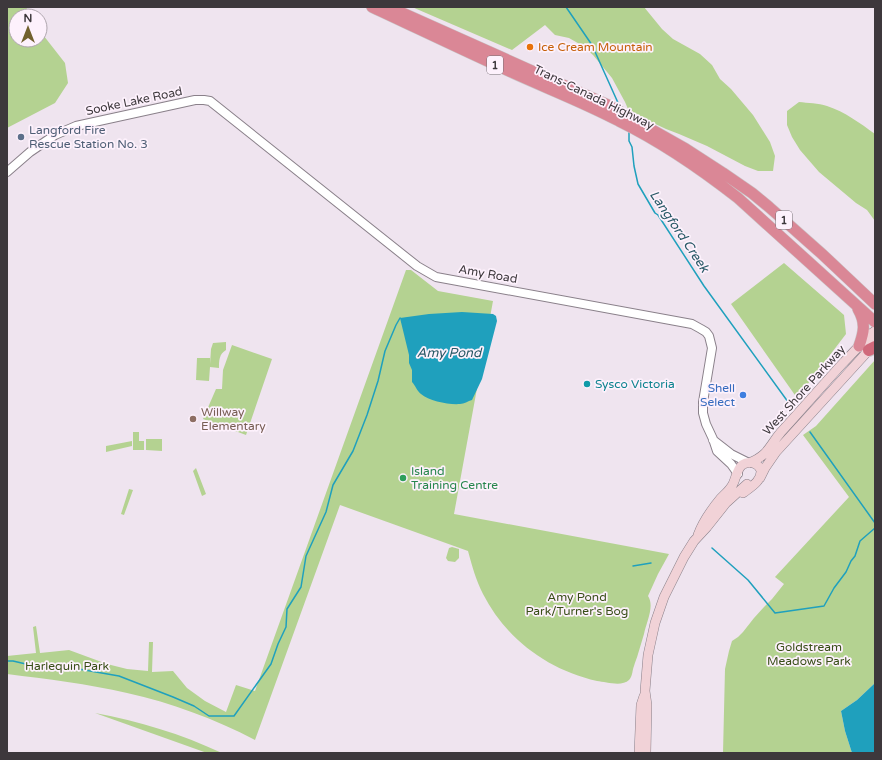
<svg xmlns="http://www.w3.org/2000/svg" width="882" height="760" font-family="'Varela Round',sans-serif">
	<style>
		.green { fill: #b4d291 }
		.water { fill: #1fa0bd }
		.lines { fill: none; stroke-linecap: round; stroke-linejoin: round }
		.stream { stroke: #1fa0bd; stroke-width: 1.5 }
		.tertiary-casing { stroke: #8a808a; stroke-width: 10 }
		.secondary-casing { stroke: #8a808a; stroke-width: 10 }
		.trunk-casing { stroke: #c9c7c8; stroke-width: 12 }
		.motorway-casing { stroke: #c9c7c8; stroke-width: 14 }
		.tertiary { stroke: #fff; stroke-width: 8 }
		.secondary { stroke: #f1d2d7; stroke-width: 9 }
		.trunk { stroke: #da8796; stroke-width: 11 }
		.motorway { stroke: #d0697b; stroke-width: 12 }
		.food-dot { fill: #e8710a; stroke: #fdf1fc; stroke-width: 1.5 }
		.service-dot { fill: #5c6f8a; stroke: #fdf1fc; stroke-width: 1.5 }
		.culture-dot { fill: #0f9aa8; stroke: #fdf1fc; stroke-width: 1.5 }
		.shop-dot { fill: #3f7fe0; stroke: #fdf1fc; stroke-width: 1.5 }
		.education-dot { fill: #8d6e63; stroke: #fdf1fc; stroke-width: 1.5 }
		.leisure-dot { fill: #2e9e5b; stroke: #fdf1fc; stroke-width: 1.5 }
		.labels { text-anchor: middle; stroke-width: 3.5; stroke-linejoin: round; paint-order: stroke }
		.shield { fill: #fdf1fc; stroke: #777076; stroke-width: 1 }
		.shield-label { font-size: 11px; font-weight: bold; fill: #3d383c }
		.food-label { font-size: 12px; fill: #c56008; stroke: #fdf1fc; text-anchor: start }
		.street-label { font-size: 12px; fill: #3d383c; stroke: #fdf1fc }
		.service-label { font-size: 12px; fill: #4e5e75; stroke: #fdf1fc; text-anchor: start }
		.culture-label { font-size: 12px; fill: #0d838f; stroke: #fdf1fc; text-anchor: start }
		.shop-label { font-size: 12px; fill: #366cbe; stroke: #fdf1fc; text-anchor: end }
		.education-label { font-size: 12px; fill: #785e54; stroke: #fdf1fc; text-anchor: start }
		.leisure-label { font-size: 12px; fill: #27864d; stroke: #fdf1fc; text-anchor: start }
		.park-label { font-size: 12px; fill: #384e17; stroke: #fdf1fc }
		.water-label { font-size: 13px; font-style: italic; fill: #285966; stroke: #fdf1fc }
	</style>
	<rect width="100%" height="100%" fill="#efe4ef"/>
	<path class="green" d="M7,7h19l5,9h-15v24h24v-9l25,32 3,20 -13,20 -48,25z
		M412,7h232l18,22 11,10 27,15 12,11 8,14 11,10 22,26 17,27 5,14 -2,15h-15l-13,-5 -38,-20 -28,-12 -13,-5 -17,-8 -21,-12 -3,-7 -13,-24 -19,-23 -10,-9 -14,-8 -14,-3 -10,-10 -33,25z
		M799,102c9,1 19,1 28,4 18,6 33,17 48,28v87l-8,-11 -11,-7 -37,-31 -19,-22 -8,-13 -5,-12v-14z
		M784,263l60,52 2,19 -49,64 -66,-94z
		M406,270h5l27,21 55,10 -39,213 215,40 -11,20 -10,22c7,10 -2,27 -4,38 -2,7 -4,13 -6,20 -1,4 -3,8 -4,12 -2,5 -1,9 -5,14 -7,7 -23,2 -32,1 -49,-11 -91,-42 -114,-87 -7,-14 -11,-28 -15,-43l-128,-46 -85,235c-40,-21 -83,-37 -128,-47 -39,-9 -80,-14 -120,-19v-18l29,-3 -3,-26 3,-1 4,27 29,-3 38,14 20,5 21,2 1,-29h4l-1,30 21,-1 14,17 18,13 21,11 10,-27 19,6z
		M226,342v8c-7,4 -7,11 -7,18l-9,-1 -1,14 -13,-1 1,-22h13v6l1,-15 2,-6z
		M232,345l40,14 -26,76 -43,-16 13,-30h6l1,-19z
		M875,360v323l-18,17 -16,11 4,20 7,22h-129l2,-84 4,-18 3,-10 6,-4 5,-5 11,-14 10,-11 8,-8 12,-15 -9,-7 74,-80 -46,-62 13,-9z
		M133,432h6v9h5v9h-11z
		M146,439h16v12l-16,-1z
		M132,441v5l-26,6v-6z
		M196,468l10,26 -4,2 -9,-25z
		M129,489l4,1 -9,25 -3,-1z
		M452,547l7,2v9l-4,4 -7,-1 -2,-3 3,-10z
		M95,713c44,8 86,21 127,40h-15z"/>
	<path class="water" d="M462,312l31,2 3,2 1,5 -15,58 -10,21c-4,1 -8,4 -12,4 -11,1 -31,-3 -39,-10 -4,-3 -6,-9 -9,-12v-12l-3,-7v-8l-9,-37 29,-4z
		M875,683v70h-23l-7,-22 -4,-20 16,-11z"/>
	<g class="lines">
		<path class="stream" d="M566,7l26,38 27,60
			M629,131v10l3,6 2,19 4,18 17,29 3,2 46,71 87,120
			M810,432l65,91
			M712,548l36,32 27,33 49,-7 10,-18 12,-16 5,-11 4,-5 5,-15 15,-13
			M633,566l18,-3
			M7,661h6l30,7h30l46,8 54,21 21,9 15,10h25l37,-52 7,-20 8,-17 1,-18 14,-22 5,-31 20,-44 7,-27 20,-34 14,-36 11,-34 7,-30 11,-26 4,-7"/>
		<defs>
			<path id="tertiary" d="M7,172l23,-20 25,-17 21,-9 119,-26h9l6,1 207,165 19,11 256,47 9,5 5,3 3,4 3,12 -9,54v11l3,11 7,15 4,12 14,13 7,10
				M713,440l18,14 18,9"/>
			<path id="secondary" d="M749,463c20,-8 20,-17 32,-31 21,-23 41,-46 62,-69 7,-7 14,-15 21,-22 3,-4 7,-8 11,-10
				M760,478l5,-10 11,-16 93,-102 6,-9
				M698,535c5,-14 13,-25 23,-37 4,-4 9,-8 12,-14 3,-6 4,-15 9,-19 7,-5 16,-2 19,5 1,11 -10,17 -18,23
				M639,753l2,-48 3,-9
				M646,753l1,-48 -2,-14 3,-36 7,-32 9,-26 20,-40 10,-16 13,-14 19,-24 21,-19"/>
			<path id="trunk" d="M372,7c45,21 91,43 137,64 37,17 74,31 110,50 43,21 82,48 119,77l137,124
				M389,7l219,98 78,44 37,24 29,20 17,14 53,47 53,50
				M858,309c8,14 6,23 1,37"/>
			<path id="motorway" d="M869,350l6,-3"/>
		</defs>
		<use href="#tertiary" class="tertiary-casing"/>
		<use href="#secondary" class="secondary-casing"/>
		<use href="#trunk" class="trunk-casing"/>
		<use href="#motorway" class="motorway-casing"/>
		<use href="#tertiary" class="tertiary"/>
		<use href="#secondary" class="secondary"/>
		<use href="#trunk" class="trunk"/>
		<use href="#motorway" class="motorway"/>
	</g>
	<circle class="food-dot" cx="530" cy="47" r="4"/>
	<circle class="service-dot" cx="21" cy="137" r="4"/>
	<circle class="culture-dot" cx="587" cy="384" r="4"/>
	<circle class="shop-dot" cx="743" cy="395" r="4"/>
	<circle class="education-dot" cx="193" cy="419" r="4"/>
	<circle class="leisure-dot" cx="403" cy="478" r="4"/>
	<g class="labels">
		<g class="shield">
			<rect x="487" y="56" width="16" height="18" rx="3"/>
			<rect x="776" y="211" width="16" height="18" rx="3"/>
		</g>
		<g class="shield-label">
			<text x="495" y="69">1</text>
			<text x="784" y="224">1</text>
		</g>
		<g class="food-label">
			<text x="538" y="51">Ice Cream Mountain</text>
		</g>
		<g class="street-label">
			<text transform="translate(594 97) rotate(26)" y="4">Trans-Canada Highway</text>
			<text transform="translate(134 101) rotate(-12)" y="4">Sooke Lake Road</text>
			<text transform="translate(488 274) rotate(10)" y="4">Amy Road</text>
			<text transform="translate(804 390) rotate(-48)" y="4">West Shore Parkway</text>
		</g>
		<g class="service-label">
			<text x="29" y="134">Langford Fire<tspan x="29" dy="14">Rescue Station No. 3</tspan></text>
		</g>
		<g class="culture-label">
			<text x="595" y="388">Sysco Victoria</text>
		</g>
		<g class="shop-label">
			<text x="735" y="392">Shell<tspan x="735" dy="14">Select</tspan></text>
		</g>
		<g class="education-label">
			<text x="201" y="416">Willway<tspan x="201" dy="14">Elementary</tspan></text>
		</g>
		<g class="leisure-label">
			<text x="411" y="475">Island<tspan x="411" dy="14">Training Centre</tspan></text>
		</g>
		<g class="park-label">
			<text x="577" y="601">Amy Pond<tspan x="577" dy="14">Park/Turner's Bog</tspan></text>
			<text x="809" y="651">Goldstream<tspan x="809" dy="14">Meadows Park</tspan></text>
			<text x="67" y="670">Harlequin Park</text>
		</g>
		<g class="water-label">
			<text transform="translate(680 231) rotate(56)" y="5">Langford Creek</text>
			<text x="449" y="357">Amy Pond</text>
		</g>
	</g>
	<rect width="882" height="760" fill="none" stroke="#3d383c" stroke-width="16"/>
	<g transform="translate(28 28)"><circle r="19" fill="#fdf1fc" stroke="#b0a7af"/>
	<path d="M0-3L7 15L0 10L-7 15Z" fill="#71602e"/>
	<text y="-6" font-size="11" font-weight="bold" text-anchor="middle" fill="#3d383c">N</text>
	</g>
</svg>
